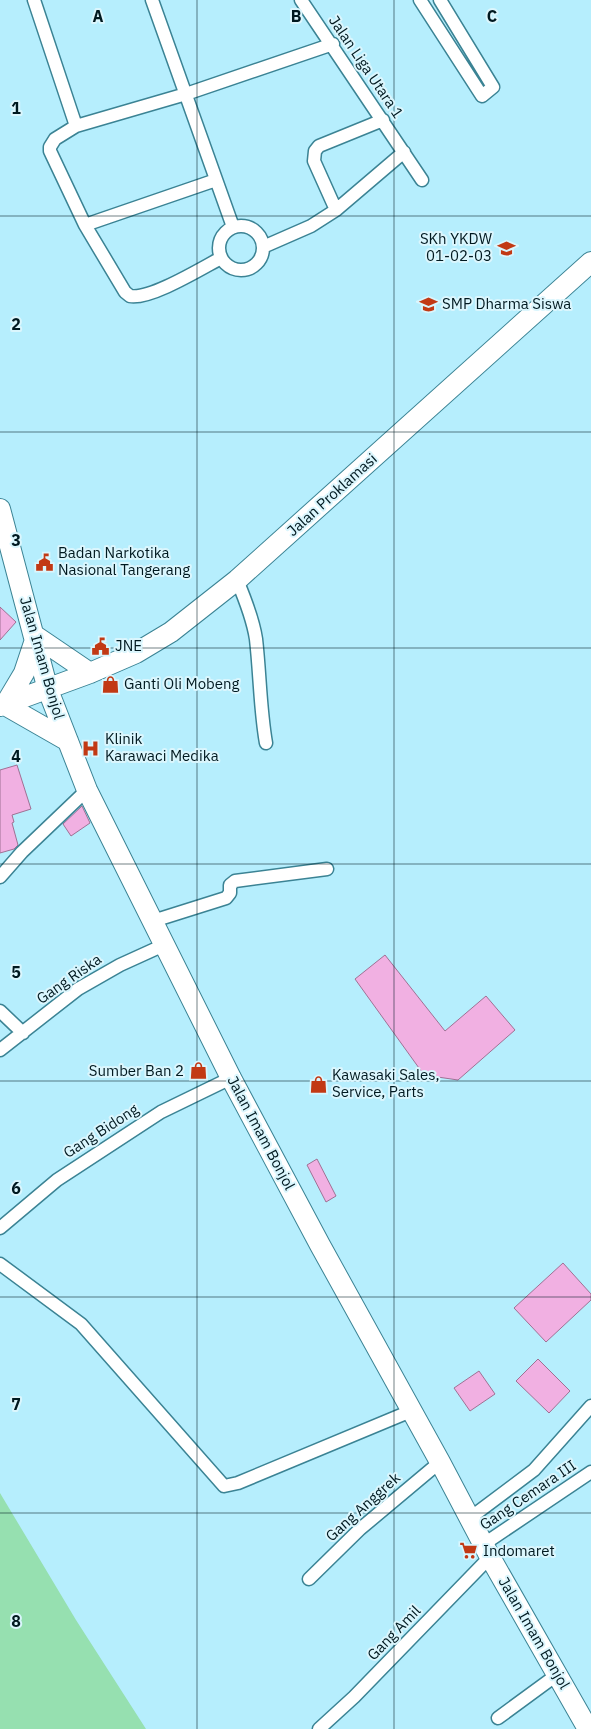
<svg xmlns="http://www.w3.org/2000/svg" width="591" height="1729" font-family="'IBM Plex Sans',sans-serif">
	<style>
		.water { fill: #96e0b0 }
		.building { fill: #f1b0e2; stroke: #9f7194 }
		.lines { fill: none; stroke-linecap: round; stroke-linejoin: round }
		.minor-casing { stroke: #3b8394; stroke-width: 15 }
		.primary-casing { stroke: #3b8394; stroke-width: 22 }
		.minor { stroke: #fff; stroke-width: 12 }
		.primary { stroke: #fff; stroke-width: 20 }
		.grid { fill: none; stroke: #001920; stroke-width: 1; stroke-opacity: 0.55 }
		.labels { text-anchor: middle; stroke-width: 4; stroke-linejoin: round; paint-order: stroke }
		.street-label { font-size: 15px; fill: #001920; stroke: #dbf6fd }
		.poi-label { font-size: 15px; fill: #001920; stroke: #dbf6fd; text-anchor: start }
		.grid-label { font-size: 16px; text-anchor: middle; font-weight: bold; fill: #001920; stroke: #dbf6fd; stroke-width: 4; stroke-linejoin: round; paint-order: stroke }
	</style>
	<rect width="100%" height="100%" fill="#b6eefd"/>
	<path class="water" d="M0,1493l76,127 70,109h-146z"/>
	<path class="building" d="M0,607l16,15 -16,18z
		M17,765l14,44 -19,6 2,7 -2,1 6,22 -4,4 -14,4v-83z
		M82,806l8,17 -19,13 -8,-12z
		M385,955l60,76 41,-35 29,34 -57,50 -34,-5 -69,-96z
		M317,1159l19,37 -10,6 -19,-37z
		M563,1263l28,31v6l-45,42 -32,-34z
		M538,1359l32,32 -21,22 -33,-32z
		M479,1371l16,23 -25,17 -16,-23z"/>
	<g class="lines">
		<defs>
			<path id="minor" d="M34,0l42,126
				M152,0l81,227
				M301,0l121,180
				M420,0l62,96 11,-9 -53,-87
				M336,210l-22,-49 1,-10 4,-5 64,-26
				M85,225l131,-45
				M219 248a22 22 0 1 1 44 0a22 22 0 1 1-44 0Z
				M263,247l48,-21 25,-16 68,-58
				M221,258c-19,10 -71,42 -91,38l-5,-4 -40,-67 -35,-74v-4l5,-8 21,-13 110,-32 147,-50
				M237,580c8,19 16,39 19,59 4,35 4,70 10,104
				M0,877l22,-25 65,-62
				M153,921l73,-23 4,-5v-8l5,-4 92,-12
				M0,1011l23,22
				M0,1050l78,-61 42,-24 44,-20
				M0,1228l57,-48 104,-68 70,-34
				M0,1264l81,60 143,162 14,-3 173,-72
				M470,1518l64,-48 57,-64
				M484,1544l107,-72
				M309,1579l51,-50 80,-67
				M498,1718l60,-44
				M319,1729l35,-32 136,-140"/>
			<path id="primary" d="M0,509l48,181 39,100 144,288 89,167 120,217 50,95 98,172
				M34,635l56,38
				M35,640l-11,33 -19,32 63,36
				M0,706l90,-33 46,-20 35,-21 66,-52 354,-318"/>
		</defs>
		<use href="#minor" class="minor-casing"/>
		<use href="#primary" class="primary-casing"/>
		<use href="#minor" class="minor"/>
		<use href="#primary" class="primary"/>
	</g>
	<path class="grid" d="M197,0v1729M394,0v1729M0,216h591M0,432h591M0,648h591M0,864h591M0,1081h591M0,1297h591M0,1513h591"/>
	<defs>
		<symbol id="school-bare" viewBox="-9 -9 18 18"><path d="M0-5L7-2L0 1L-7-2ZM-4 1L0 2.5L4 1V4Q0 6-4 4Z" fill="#c23914" stroke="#dbf6fd" stroke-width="2.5" paint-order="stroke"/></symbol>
		<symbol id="civic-bare" viewBox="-9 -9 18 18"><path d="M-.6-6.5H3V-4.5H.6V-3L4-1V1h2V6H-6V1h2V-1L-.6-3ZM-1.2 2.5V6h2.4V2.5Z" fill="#c23914" stroke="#dbf6fd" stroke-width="2.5" paint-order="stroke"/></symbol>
		<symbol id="shop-bare" viewBox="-9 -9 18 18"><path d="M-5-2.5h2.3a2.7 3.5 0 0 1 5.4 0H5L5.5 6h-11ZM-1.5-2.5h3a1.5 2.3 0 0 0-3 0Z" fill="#c23914" stroke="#dbf6fd" stroke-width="2.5" paint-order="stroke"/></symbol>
		<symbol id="hospital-bare" viewBox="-9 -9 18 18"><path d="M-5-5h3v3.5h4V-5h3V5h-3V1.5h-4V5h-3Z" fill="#c23914" stroke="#dbf6fd" stroke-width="2.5" paint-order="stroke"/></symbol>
		<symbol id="supermarket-bare" viewBox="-9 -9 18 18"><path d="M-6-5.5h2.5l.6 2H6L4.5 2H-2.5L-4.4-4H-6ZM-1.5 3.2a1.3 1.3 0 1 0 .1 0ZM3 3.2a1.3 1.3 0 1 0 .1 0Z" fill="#c23914" stroke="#dbf6fd" stroke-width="2.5" paint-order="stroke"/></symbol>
	</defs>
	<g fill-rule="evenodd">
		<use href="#school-bare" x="494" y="236" width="25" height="25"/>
		<use href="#school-bare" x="416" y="292" width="25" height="25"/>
		<use href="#civic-bare" x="32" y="550" width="25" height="25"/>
		<use href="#civic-bare" x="88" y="634" width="25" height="25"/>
		<use href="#shop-bare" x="98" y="672" width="25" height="25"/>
		<use href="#hospital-bare" x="78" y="736" width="25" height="25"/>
		<use href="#shop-bare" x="186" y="1058" width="25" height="25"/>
		<use href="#shop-bare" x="306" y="1072" width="25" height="25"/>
		<use href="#supermarket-bare" x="456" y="1538" width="25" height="25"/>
	</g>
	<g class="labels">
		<g class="street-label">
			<text transform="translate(366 67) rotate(56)" y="5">Jalan Liga Utara 1</text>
			<text transform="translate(332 495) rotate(-42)" y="5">Jalan Proklamasi</text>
			<text transform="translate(42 658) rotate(74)" y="5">Jalan Imam Bonjol</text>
			<text transform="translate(69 979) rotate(-35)" y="5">Gang Riska</text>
			<text transform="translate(101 1131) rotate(-33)" y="5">Gang Bidong</text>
			<text transform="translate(261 1133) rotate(62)" y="5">Jalan Imam Bonjol</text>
			<text transform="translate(528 1495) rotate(-34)" y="5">Gang Cemara III</text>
			<text transform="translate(363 1507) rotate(-42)" y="5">Gang Anggrek</text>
			<text transform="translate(394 1633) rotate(-46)" y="5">Gang Amil</text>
			<text transform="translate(534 1633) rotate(60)" y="5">Jalan Imam Bonjol</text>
		</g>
		<g class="poi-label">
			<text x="492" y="244" text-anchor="end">SKh YKDW<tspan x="492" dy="17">01-02-03</tspan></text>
			<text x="442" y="309">SMP Dharma Siswa</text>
			<text x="58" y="558">Badan Narkotika<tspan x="58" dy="17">Nasional Tangerang</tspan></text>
			<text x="115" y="651">JNE</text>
			<text x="124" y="689">Ganti Oli Mobeng</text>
			<text x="105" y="744">Klinik<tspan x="105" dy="17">Karawaci Medika</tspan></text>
			<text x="184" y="1076" text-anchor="end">Sumber Ban 2</text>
			<text x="332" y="1080">Kawasaki Sales,<tspan x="332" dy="17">Service, Parts</tspan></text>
			<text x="483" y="1556">Indomaret</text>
		</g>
	</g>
	<g class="grid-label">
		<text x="98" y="22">A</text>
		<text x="296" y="22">B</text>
		<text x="492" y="22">C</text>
		<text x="16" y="114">1</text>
		<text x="16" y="330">2</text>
		<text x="16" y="546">3</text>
		<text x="16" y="762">4</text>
		<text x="16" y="978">5</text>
		<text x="16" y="1194">6</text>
		<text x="16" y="1410">7</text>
		<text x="16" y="1627">8</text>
	</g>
</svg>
